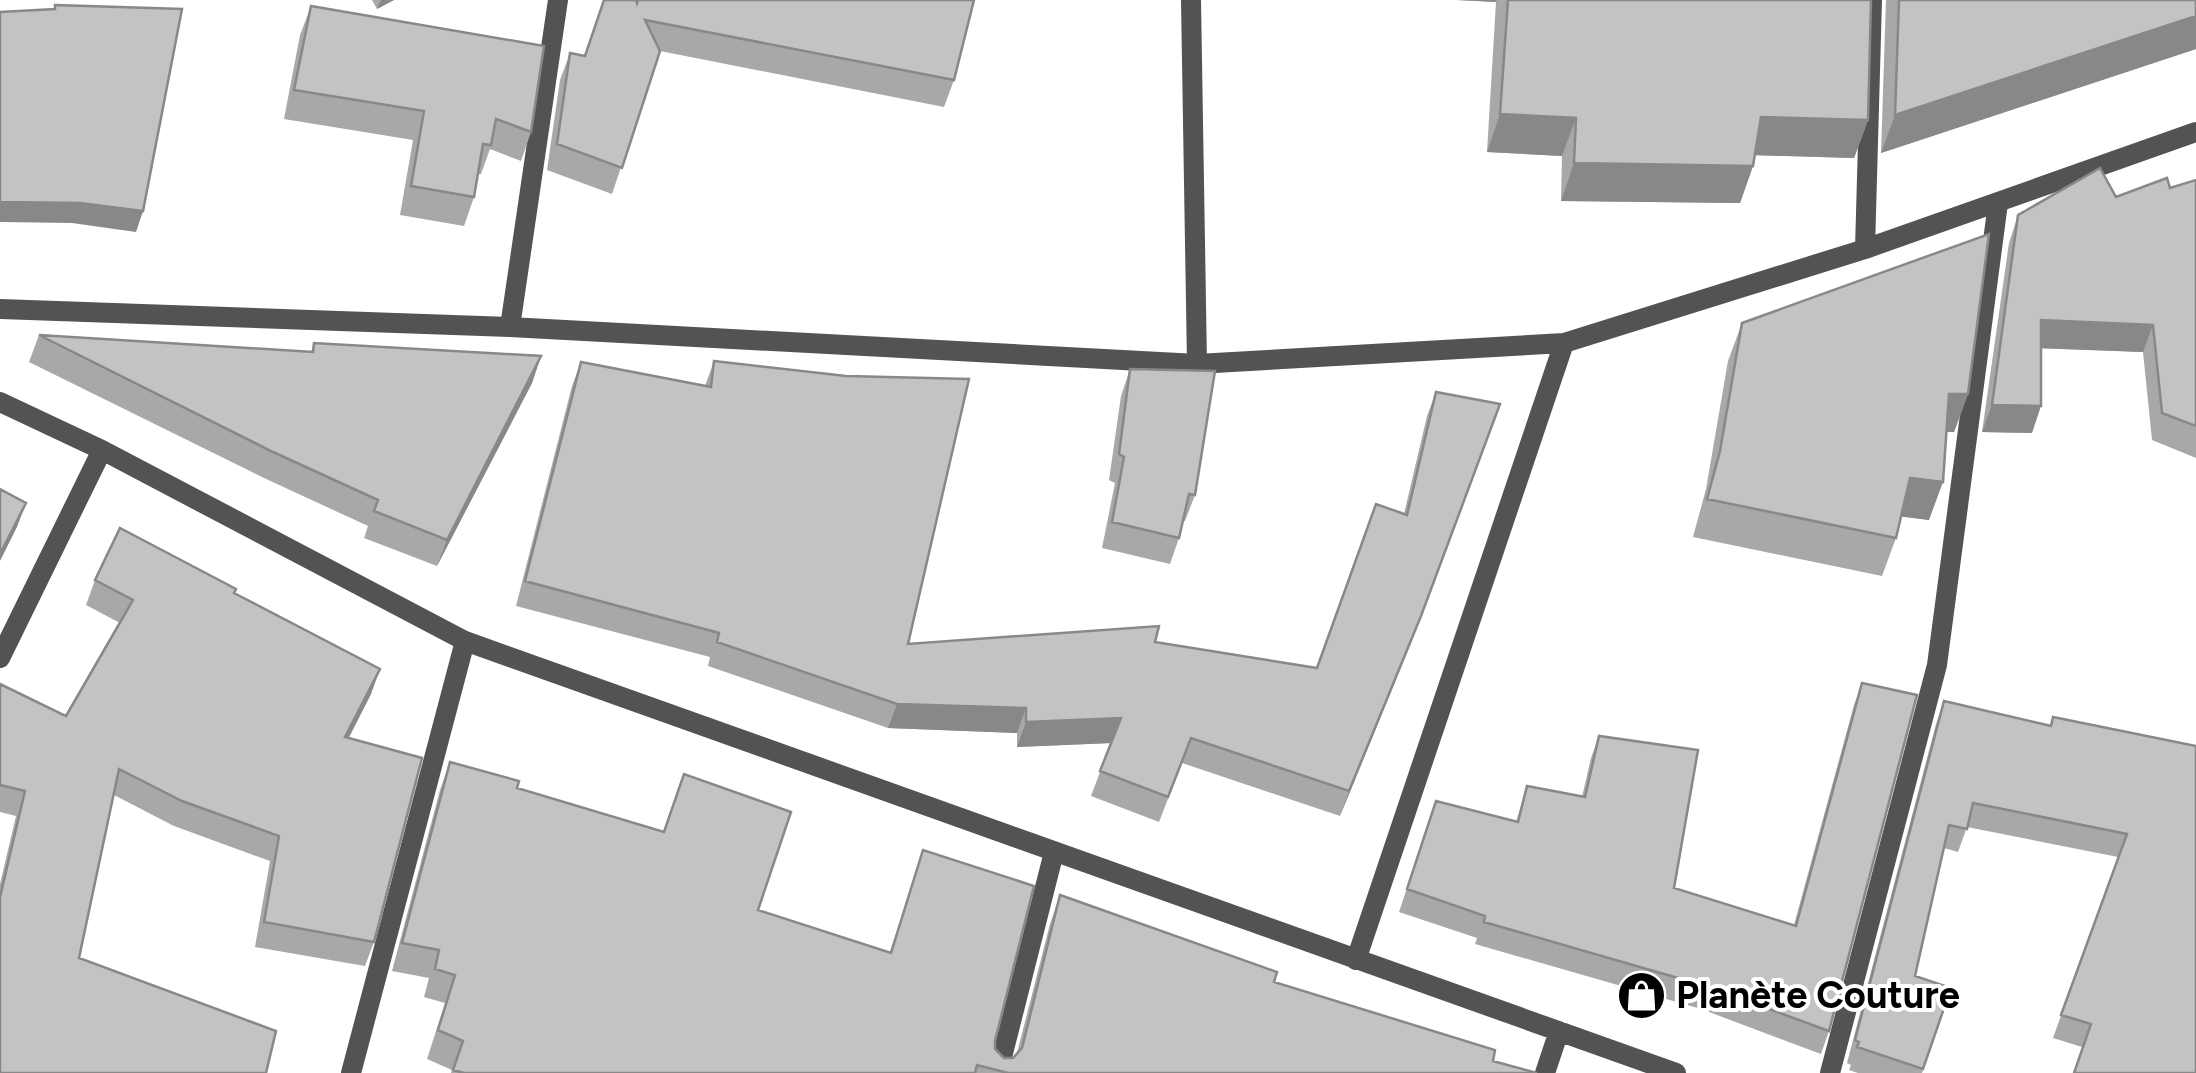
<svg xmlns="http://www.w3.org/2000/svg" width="2196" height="1073" font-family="Figtree,sans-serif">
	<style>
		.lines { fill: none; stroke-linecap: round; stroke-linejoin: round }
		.minor { stroke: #535353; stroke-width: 20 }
		.wall { fill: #a8a8a8 }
		.shaded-wall { fill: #888 }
		.building { fill: #c3c3c3; stroke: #888; stroke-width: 2.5 }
		.labels { text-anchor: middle; stroke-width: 8; stroke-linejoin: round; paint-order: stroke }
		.poi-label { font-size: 38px; font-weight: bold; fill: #000; stroke: #fff; text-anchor: start }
	</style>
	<rect width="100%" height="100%" fill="#fff"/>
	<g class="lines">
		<path class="minor" d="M1191,0l6,364
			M1865,249l7,-249
			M0,309l510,18 687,37 367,-21 301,-94 331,-117
			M510,327l48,-327
			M0,402l102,48 363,191 1211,432
			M0,658l102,-208
			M1356,960l208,-617
			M351,1073l114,-432
			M998,1073l56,-221
			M1545,1073l14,-42
			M1830,1073l107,-408 61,-462"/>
	</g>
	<path class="wall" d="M372,0h22l-17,9z
		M604,0h370l-20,80 -10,27 -284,-56 -48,143 -65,-24 13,-90 10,-27 15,3z
		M1457,0h414l-3,120 -14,38 -99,-3 -2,11 -13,37 -179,-2 1,-45 -75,-4 9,-150z
		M1886,0h310v49l-315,104z
		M311,6l220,126 -10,29 -31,-12 -9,25h-3l-4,23 -10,29 -64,-11 13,-75 -129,-21 16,-84z
		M2196,180v278l-44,-18 -9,-88 -102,-4 -9,85 -50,-1 27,-189 9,-28 152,-27z
		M1742,323l226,71 -14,38h-8l-17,88 -28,-4 -5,22 -14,38 -189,-39 13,-48 22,-128z
		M39,335l272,17 3,-9 227,13 -9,27 -95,183 -73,-28 4,-12 -104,-48 -235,-116z
		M714,361l194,283 247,-2 162,26 87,-154 23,-98 9,-24 -24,248 -72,176 -158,-53 -23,59 -68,-26 20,-53 -94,4v-14l-129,-5 -180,-62 2,-9 -194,-51 56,-220 9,-24 124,24z
		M1130,369l65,126 -10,26h-2l-4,17 -9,26 -68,-16 13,-65 -6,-3 12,-84z
		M95,580l139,13 137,101 -22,44 25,204 -9,24 -110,-19 15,-86 -96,-35 -60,-31 -114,278v-189l16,-68 -16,-4v-128l66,32 54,-93 -34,-18z
		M1862,683l-33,348 -8,23 -120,-45 -226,-65 2,-6 -78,-26 37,-111 80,21 11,-36 55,11 9,-39 8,-22 75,152 120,37 60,-220z
		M1944,701l106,25 3,-9 143,29 -114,301 -29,-9 65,-181 -151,-30 -9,25 -14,-4 -29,128 36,12 -29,85h-64l-9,-3 2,-5 -4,-2 89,-339z
		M450,762l67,26 241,122 132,42 33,-102 72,191v8l9,9h9l4,-5 33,-129 10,-29 214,87 219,79 44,12h-1086l1,-3 -25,-11 18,-56 -21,-6 5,-19 -37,-7 48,-181z"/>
	<path class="shaded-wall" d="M381,0h13l-17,9z
		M1457,0h40l-1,2z
		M2196,16v33l-315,104 14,-38z
		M1500,114l76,4 -14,38 -75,-4z
		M1761,117l107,3 -14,38 -107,-3z
		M1574,163l179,3 -13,37 -179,-2z
		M0,202l80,1 63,8 -7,21 -64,-9 -72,-1z
		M2041,320l112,5 -10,27 -112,-4z
		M541,356l-9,27 -95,183 10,-26z
		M1949,394h19l-14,38h-19z
		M1500,404l-88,236 -72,176 9,-25z
		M1992,405l49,1 -9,27 -50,-1z
		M1910,478l33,4 -14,38 -33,-4z
		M26,503l-9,24 -17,34v-7z
		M380,669l-9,25 -35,67 9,-24z
		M897,704l129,4 -9,25 -129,-5z
		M1121,718l-9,25 -95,4 9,-25z"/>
	<path class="building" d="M604,0h32l1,3 1,-3h336l-20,80 -309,-60 15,31 -38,117 -65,-24 13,-91 15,3z
		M1508,0h363l-3,120 -107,-3 -8,49 -179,-3 2,-45 -76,-4z
		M1899,0h297v16l-301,99z
		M55,5l127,4 -39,202 -63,-8 -80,-1v-190l55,-3z
		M311,6l233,40 -13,86 -35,-13 -5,26 -8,-1 -9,53 -63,-11 13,-75 -130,-21z
		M2100,168l16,29 51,-19 3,10 26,-8v246l-34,-13 -9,-88 -112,-5v86l-49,-1 26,-190z
		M1989,234l-21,160h-19l-6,88 -33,-4 -14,60 -189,-39 13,-48 22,-128z
		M39,335l274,17 1,-9 227,13 -94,184 -73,-29 4,-11 -105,-48z
		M714,361l132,15 123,3 -61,265 251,-18 -4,16 162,26 59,-164 31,11 29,-123 64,12 -79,212 -72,175 -158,-53 -23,59 -68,-26 21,-53 -95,4v-14l-129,-4 -180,-62 2,-9 -194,-52 56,-219 130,25z
		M1130,369l85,2 -20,124 -6,-1 -10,44 -67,-16 12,-65 -5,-3z
		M0,489l26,14 -26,51z
		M120,528l116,61 -2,4 146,76 -35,68 77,21 -48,184 -110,-20 15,-86 -97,-35 -63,-32 -40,189 197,73 -10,42h-266v-176l25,-106 -25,-6v-101l66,32 67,-116 -38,-20z
		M1862,683l55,12 -88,336 -120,-44 -225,-65 1,-6 -78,-27 29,-88 82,21 9,-36 58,11 14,-61 99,14 -24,138 122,38z
		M1944,701l107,25 2,-9 143,29v327h-122l17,-49 -30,-9 66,-181 -154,-31 -6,26 -18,-4 -34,151 36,12 -28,81 -66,-22 2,-5 -4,-2z
		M450,762l69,19 -2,7 147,44 20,-58 107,38 -33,98 133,43 32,-103 111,36 -39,155v8l9,9h9l9,-10 38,-153 217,77 -3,10 221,68 -2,11 44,12h-529l-31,-8 -2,8h-511l-11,-3 10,-29 -25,-11 17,-55 -20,-6 4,-19 -37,-7z"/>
	<defs>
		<symbol id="shop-disc" viewBox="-11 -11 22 22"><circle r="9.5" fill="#000" stroke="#fff"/><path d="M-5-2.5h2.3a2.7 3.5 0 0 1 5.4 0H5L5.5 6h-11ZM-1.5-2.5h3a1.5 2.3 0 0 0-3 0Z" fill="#fff"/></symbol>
	</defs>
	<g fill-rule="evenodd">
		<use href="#shop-disc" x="1614" y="968" width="55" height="55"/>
	</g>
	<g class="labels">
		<g class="poi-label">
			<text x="1676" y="1008">Planète Couture</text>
		</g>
	</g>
</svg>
